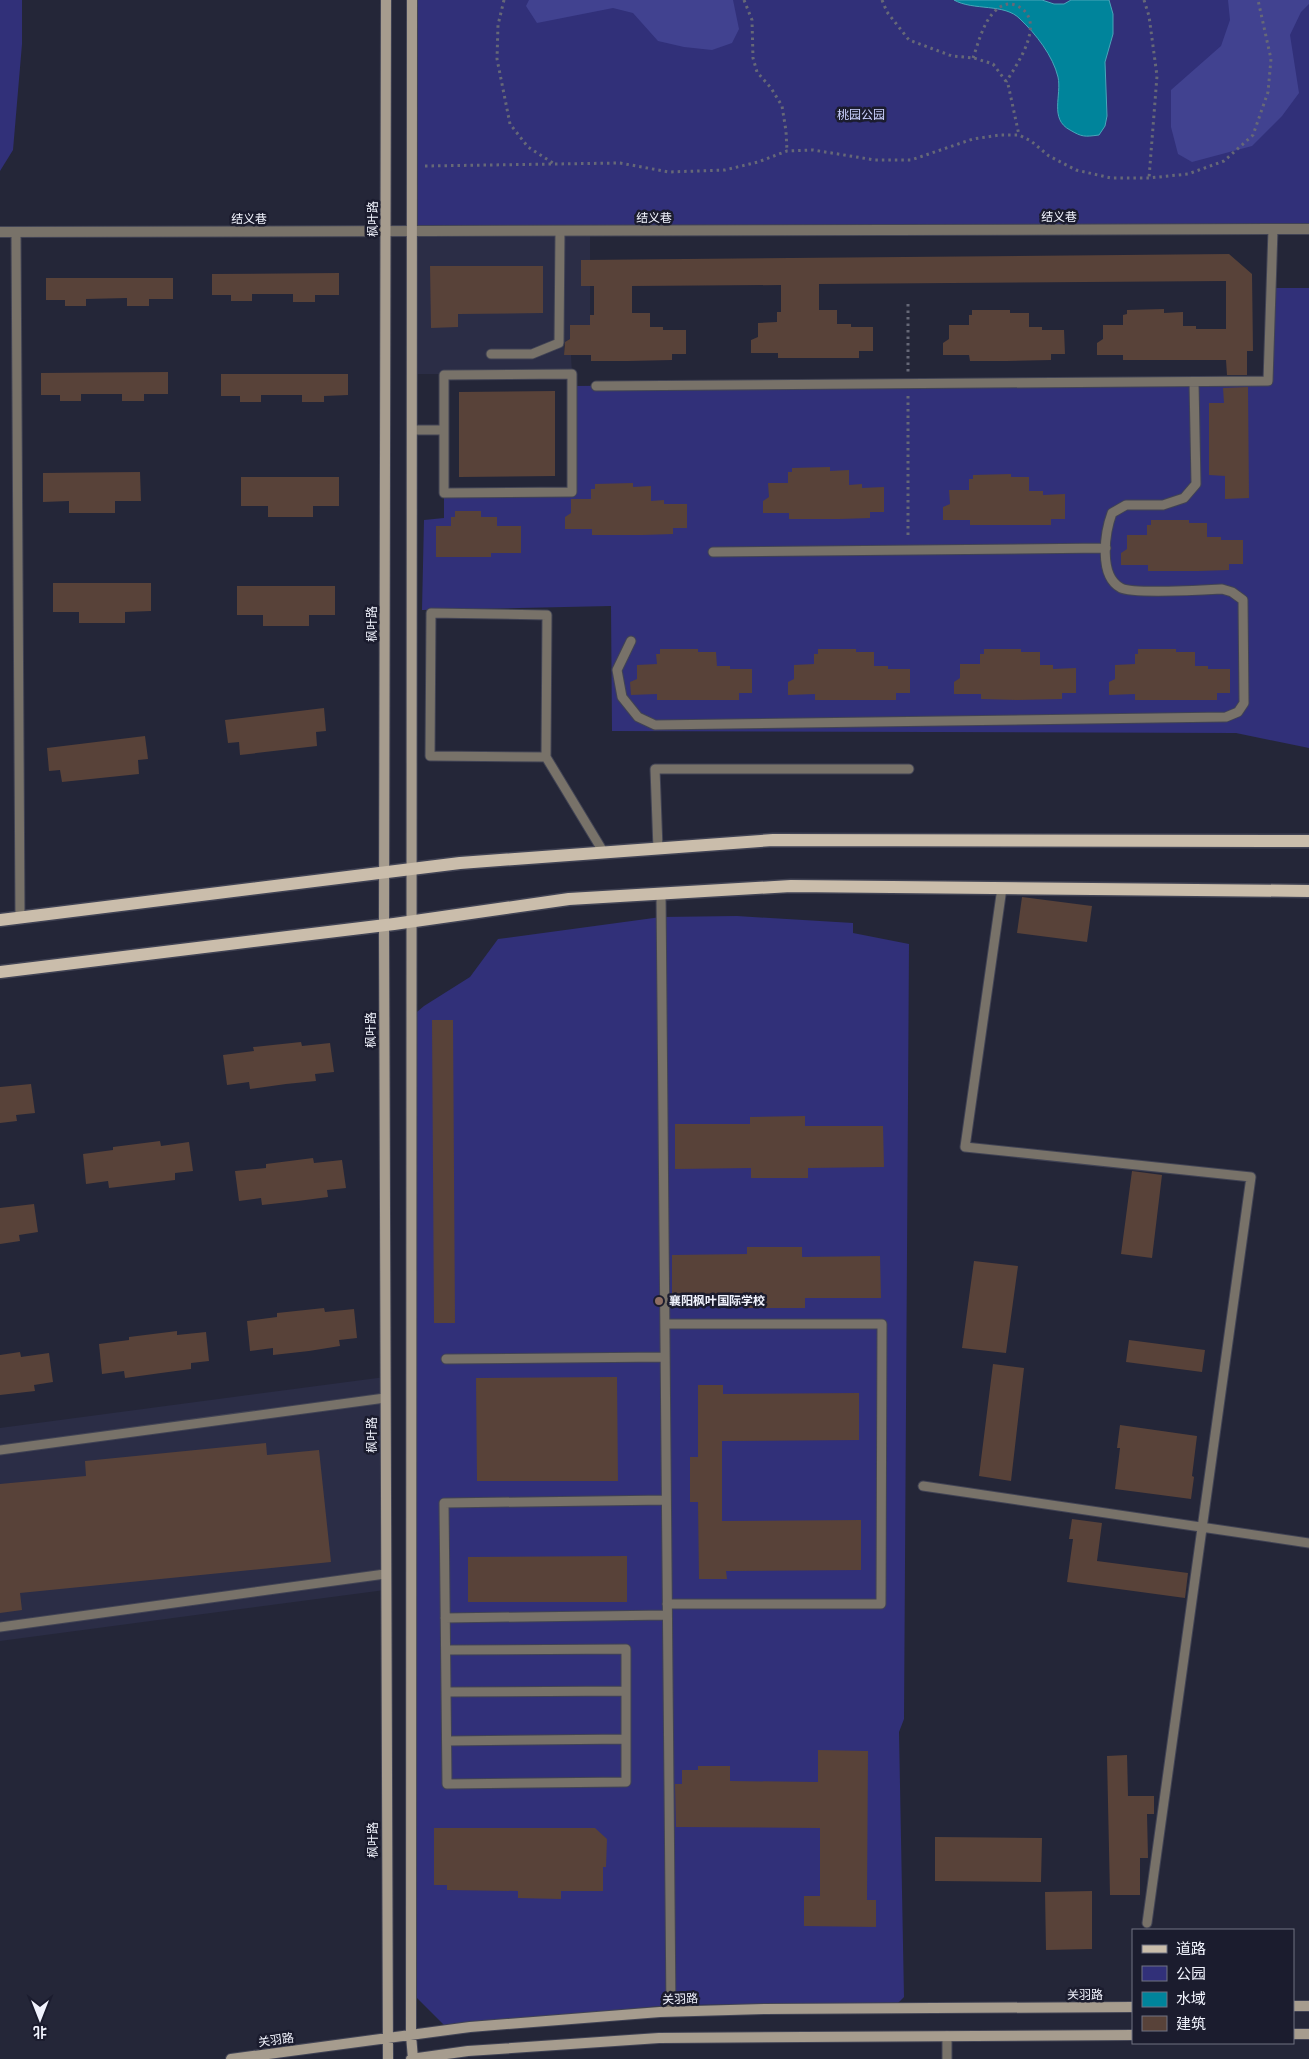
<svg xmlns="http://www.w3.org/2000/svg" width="1309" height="2059" font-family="Mulish,'Noto Sans SC',sans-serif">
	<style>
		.built { fill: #2b2d46 }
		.green { fill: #313079 }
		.forest { fill: #414290 }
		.water { fill: #00849b; stroke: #49a6b9 }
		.building { fill: #584239 }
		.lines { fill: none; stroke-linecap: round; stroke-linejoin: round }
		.lane-casing { stroke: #414354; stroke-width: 11 }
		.street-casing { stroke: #414354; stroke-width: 12 }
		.secondary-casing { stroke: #414354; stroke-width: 12 }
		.primary-casing { stroke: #414354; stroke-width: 15 }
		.path { stroke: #666877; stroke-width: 3; stroke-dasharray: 2.5 4; stroke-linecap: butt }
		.lane { stroke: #787269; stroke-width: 9 }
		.street { stroke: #787269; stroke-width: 10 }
		.secondary { stroke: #a69c8e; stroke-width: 10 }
		.primary { stroke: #cabdab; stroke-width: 12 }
		.education-dot { fill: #8d6e63; stroke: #1b1c2e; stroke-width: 2 }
		.labels { text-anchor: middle; stroke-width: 5; stroke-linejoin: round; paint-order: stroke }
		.park-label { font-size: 12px; fill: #ccd2ff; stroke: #1b1c2e }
		.street-label { font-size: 12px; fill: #f2f4fe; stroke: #1b1c2e }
		.poi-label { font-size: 12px; font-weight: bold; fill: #f2f4fe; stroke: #1b1c2e; text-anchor: start }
	</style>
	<rect width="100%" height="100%" fill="#242638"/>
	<path class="built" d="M412,231h178v94l-26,18v12h7l1,19h-160z
		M385,1377v213l-385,51v-213z"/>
	<path class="green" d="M0,0h22v44l-9,106 -13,21z
		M412,0h897v229l-897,2z
		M1271,288h38v460l-73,-15 -624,-2 -1,-125 -189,4 2,-90 20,-2v-25l128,-1v-106l696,-5z
		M737,916l116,7v10l56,11 -5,775 -5,13 5,265 -6,6 -227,2 -226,21 -34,-34v-975l13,-11 46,-29 28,-38 163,-22z"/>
	<path class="forest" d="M529,0h204l6,29 -7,14 -20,7 -28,-3 -26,-6 -25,-28 -20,-5 -76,15 -11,-17z
		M1228,0h81v4l-8,8 -11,23 9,58 -17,23 -30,30 -60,16 -14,-8 -7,-27v-37l50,-44 9,-26z"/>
	<path class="water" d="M954,0h88l12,4h10l7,-4h38l4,14v20l-8,28 2,54 -2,10 -6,9c-15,2 -17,2 -29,-5 -21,-11 -8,-35 -12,-53 -5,-21 -22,-43 -38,-58 -15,-16 -47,-8 -66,-19z"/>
	<path class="building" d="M1229,254l23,20 1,77h-6v24h-20l-1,-15h-103v-5h-26v-12l6,-4v-14h20v-10l4,-1v-4l37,-1v4l19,-1v14h13v3h30v-48l-407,3v26h18v14h14v3h22v24h-14v7h-81v-5h-27v-13l7,-3v-14l19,-1v-10h4v-27l-149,1v27h18v14h13v3h23v24h-14v6l-44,1h-37v-6h-27l1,-13 5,-3v-14h20v-10h4v-29h-13v-26z
		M430,266h113v47l-85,1v13l-27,1z
		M339,273v22h-24v7h-22v-8h-41v7h-21v-6h-19v-21z
		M46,278h127v21h-24v7h-22v-8l-41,1v7h-21v-6h-19z
		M972,310h38v3h19v14h13v3h22l1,24h-14v6l-45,1h-36l-1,-6h-26v-12l6,-4v-14h20v-10h3z
		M168,372v22h-24v7h-22v-7h-41v7h-21v-6h-19v-22z
		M221,374h127v21l-24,1v6h-22v-7h-41v7h-21v-6h-19z
		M1248,387l1,111 -24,1v-23l-16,-1v-72h15l-1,-15z
		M555,391v85l-96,1v-85z
		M830,467v4l19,-1v15l13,-1v4l22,-1v25h-14v6l-30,1h-51v-6h-26v-12l6,-4 -1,-14h20v-11h4v-4z
		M140,472l1,29h-26v12h-46v-12l-26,1v-29z
		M1011,474v3h18v14h14v4l22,-1v25h-14v6h-81v-5h-27v-13l7,-3 -1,-14h20v-11h4v-4z
		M241,477h98v29h-26v11h-45v-11h-27z
		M633,483v4l18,-1v15l13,-1v4h23v24h-14v6l-30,1h-51v-6h-27v-12l6,-4v-14h20v-10h4v-5z
		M455,511h26v6h16v9h24v27h-30v4h-55v-31h15v-9h4z
		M1151,520h38v3h18v14h14v3h22v24h-14v6l-30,1h-51v-6h-27v-12l6,-4v-14h20v-10h4z
		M53,583h98v28l-26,1v11h-46v-11h-26z
		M237,586h98v29h-26v11h-46v-11h-26z
		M660,649h38v3h18l1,14h13v3h22v24h-13v7h-82v-6l-26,1 -1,-13 7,-3v-14l20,-1 -1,-10h4z
		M818,649h38v3h18v14h14v3h22v24h-14v7h-81v-6l-27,1v-13l6,-3v-14l20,-1v-10h4z
		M984,649h37v3h19v13h13v4l23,-1v25h-14v6l-45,1 -36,-1v-5h-27v-12l6,-4v-14h20v-10h4z
		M1138,649h38v3h19v14h13v3h22v24h-13v7h-82v-6l-26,1v-13l6,-3v-14l20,-1v-10h3z
		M324,708l2,23 -10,1 1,14 -77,9 -1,-13 -11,1 -3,-23z
		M145,736l3,23 -10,1 1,14 -77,8 -2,-12 -11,1 -2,-23z
		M1022,897l70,9 -5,36 -70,-9z
		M432,1020h21l2,303h-21z
		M301,1042l1,4 28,-3 4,29 -19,2 1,7 -30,3 -36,5 -1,-7 -22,3 -4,-30 31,-4 -1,-4z
		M31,1084l4,29 -19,2 1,6 -17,2v-36z
		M805,1116v10h78l1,41 -76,1v10h-57v-10l-76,1v-45h75v-7z
		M160,1141l1,5 28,-4 4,29 -18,2v7l-66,8 -1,-7 -22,3 -3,-30 30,-4v-3z
		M313,1158l1,5 28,-3 4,28 -19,2 1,7 -30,4 -36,4 -1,-7 -22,3 -4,-30 31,-3v-4z
		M1132,1171l30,4 -10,83 -31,-4z
		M34,1204l4,28 -19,3 1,6 -20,3v-36z
		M747,1247h55v10l78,-1 1,42h-76v10h-57v-10l-76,1v-44l75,-1z
		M974,1261l44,5 -12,87 -44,-5z
		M324,1308l1,4 29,-3 3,29 -18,2 1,6 -31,5 -36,4v-7l-23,3 -3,-30 30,-4v-4z
		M177,1331v4l29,-3 3,29 -18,2v6l-30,4 -36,5 -1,-7 -22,3 -3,-30 30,-4v-3z
		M1129,1340l76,10 -3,22 -76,-10z
		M20,1352l1,5 28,-4 4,29 -19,3 1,6 -35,4v-40z
		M993,1364l31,4 -13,113 -32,-5z
		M617,1377l1,104h-141l-1,-103z
		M698,1385h25v9l136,-1v47l-137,1v80l139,-1v50l-135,1 1,8h-28l-1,-77h-8v-45h8z
		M1120,1425l77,11 -5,40 2,1 -3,22 -76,-10 5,-41h-3z
		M266,1443l1,12 52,-5 12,112 -311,31 2,17 -22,3v-129l86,-8 -1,-15z
		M1072,1519l30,4 -5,38 91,12 -3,25 -118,-16 6,-43h-4z
		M627,1556v46h-159v-45z
		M818,1750l50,1 -1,149h9v27l-72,-1v-30h16v-68l-144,-1 -1,-43h7v-14h16v-4h32v15l88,1z
		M1127,1755l1,41h26v18h-7l1,44h-8v37h-30l-3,-139z
		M434,1828h161l12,11 -1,28h-3v24h-42v8l-43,-1v-7l-71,-1v-5h-13z
		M935,1837l107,1 -1,44 -106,-1z
		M1092,1891v58l-46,1 -1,-58z"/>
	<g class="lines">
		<defs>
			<path id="lane" d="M16,232l4,685
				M491,354h41l27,-11 1,-112
				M596,386l672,-5 5,-152
				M412,430h32v63l128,-1v-118l-128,1v55
				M713,552l393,-4
				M631,641l-14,29 5,27 16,20 17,8 571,-8 12,-5 6,-9 -1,-103 -11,-8 -10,-3c-18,1 -89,5 -101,-1 -23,-12 -16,-56 -9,-75l14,-8h37l21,-7 12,-14 -2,-102
				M546,757l-116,-1 1,-143 116,2 -1,142 58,96
				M658,849l-3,-80h254
				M1002,888l-37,259 286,30 -104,746
				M661,894l10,1117
				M665,1324h217l-1,280h-214
				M446,1359l219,-2
				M0,1450l385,-52
				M923,1486l386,57
				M445,1618l222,-3
				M0,1627l385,-53
				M446,1650l180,-1v133l-179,2c-1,-93 -2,-187 -3,-281l222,-3
				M446,1692l180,-1
				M447,1741l179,-2
				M947,2059v-23"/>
			<path id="street" d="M0,232l1309,-3"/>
			<path id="secondary" d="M386,0l-2,925 4,1134
				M412,0l-1,2035 2,24
				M1293,2006h16
				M1293,2034h16
				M231,2059l239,-32 190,-15 104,-3 369,-2
				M411,2059l57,-8 191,-13 474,-3"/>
			<path id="primary" d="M0,920l460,-57 313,-23 536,1
				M0,972l394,-48 175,-25 222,-13 518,5"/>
		</defs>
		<use href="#lane" class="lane-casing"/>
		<use href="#street" class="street-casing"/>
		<use href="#secondary" class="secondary-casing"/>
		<use href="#primary" class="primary-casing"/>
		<path class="path" d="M504,0l-6,25 -1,34 13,65 18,23 25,16
			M744,0l8,20 1,38 4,14 14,16 11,18 4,25 1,20
			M882,0l5,12 22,28 43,16 22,2 19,6 15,20 11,51
			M1144,0l5,16 8,60 -8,102
			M973,58c5,-14 10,-35 21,-46 6,-6 13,-10 21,-7 34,13 3,58 -9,77
			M425,166l195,-3 49,9 56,-2 33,-8 29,-11 26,-1 62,10h36l62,-21 27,-4h19l12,6 18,15 27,14 35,8h38l39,-4 36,-13 29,-26 15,-43 3,-33 -13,-59
			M908,304v68
			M908,396v143"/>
		<use href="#lane" class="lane"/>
		<use href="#street" class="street"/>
		<use href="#secondary" class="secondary"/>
		<use href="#primary" class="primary"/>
	</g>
	<circle class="education-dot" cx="659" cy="1301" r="5"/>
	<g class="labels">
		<g class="park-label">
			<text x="861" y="119">桃园公园</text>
		</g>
		<g class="street-label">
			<text x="1059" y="221">结义巷</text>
			<text x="654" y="222">结义巷</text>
			<text x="249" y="223">结义巷</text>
			<text transform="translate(373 219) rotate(-90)" y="4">枫叶路</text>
			<text transform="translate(372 624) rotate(-90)" y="4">枫叶路</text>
			<text transform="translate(371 1030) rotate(-90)" y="4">枫叶路</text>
			<text transform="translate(372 1435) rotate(-90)" y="4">枫叶路</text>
			<text transform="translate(373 1840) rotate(-90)" y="4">枫叶路</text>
			<text x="1085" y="1999">关羽路</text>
			<text transform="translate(680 1999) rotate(-2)" y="4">关羽路</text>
			<text transform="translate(276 2040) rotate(-8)" y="4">关羽路</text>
		</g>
		<g class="poi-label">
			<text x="669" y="1305">襄阳枫叶国际学校</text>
		</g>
	</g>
	<rect x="1132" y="1929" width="162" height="115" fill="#1b1c2e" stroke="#717281"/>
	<rect x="1142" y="1945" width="25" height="8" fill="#cabdab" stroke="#717281"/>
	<text x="1176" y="1954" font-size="15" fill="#f2f4fe">道路</text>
	<rect x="1142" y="1966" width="25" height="15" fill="#313079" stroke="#717281"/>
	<text x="1176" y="1979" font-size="15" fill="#f2f4fe">公园</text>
	<rect x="1142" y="1992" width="25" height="15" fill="#00849b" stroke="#717281"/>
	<text x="1176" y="2004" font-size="15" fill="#f2f4fe">水域</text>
	<rect x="1142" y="2016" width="25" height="15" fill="#584239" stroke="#717281"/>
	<text x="1176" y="2029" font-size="15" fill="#f2f4fe">建筑</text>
	<g transform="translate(40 2019) rotate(180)" stroke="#1b1c2e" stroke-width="4" paint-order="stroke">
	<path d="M0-4L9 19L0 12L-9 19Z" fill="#f2f4fe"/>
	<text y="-8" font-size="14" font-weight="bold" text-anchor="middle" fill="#f2f4fe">北</text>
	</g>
</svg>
